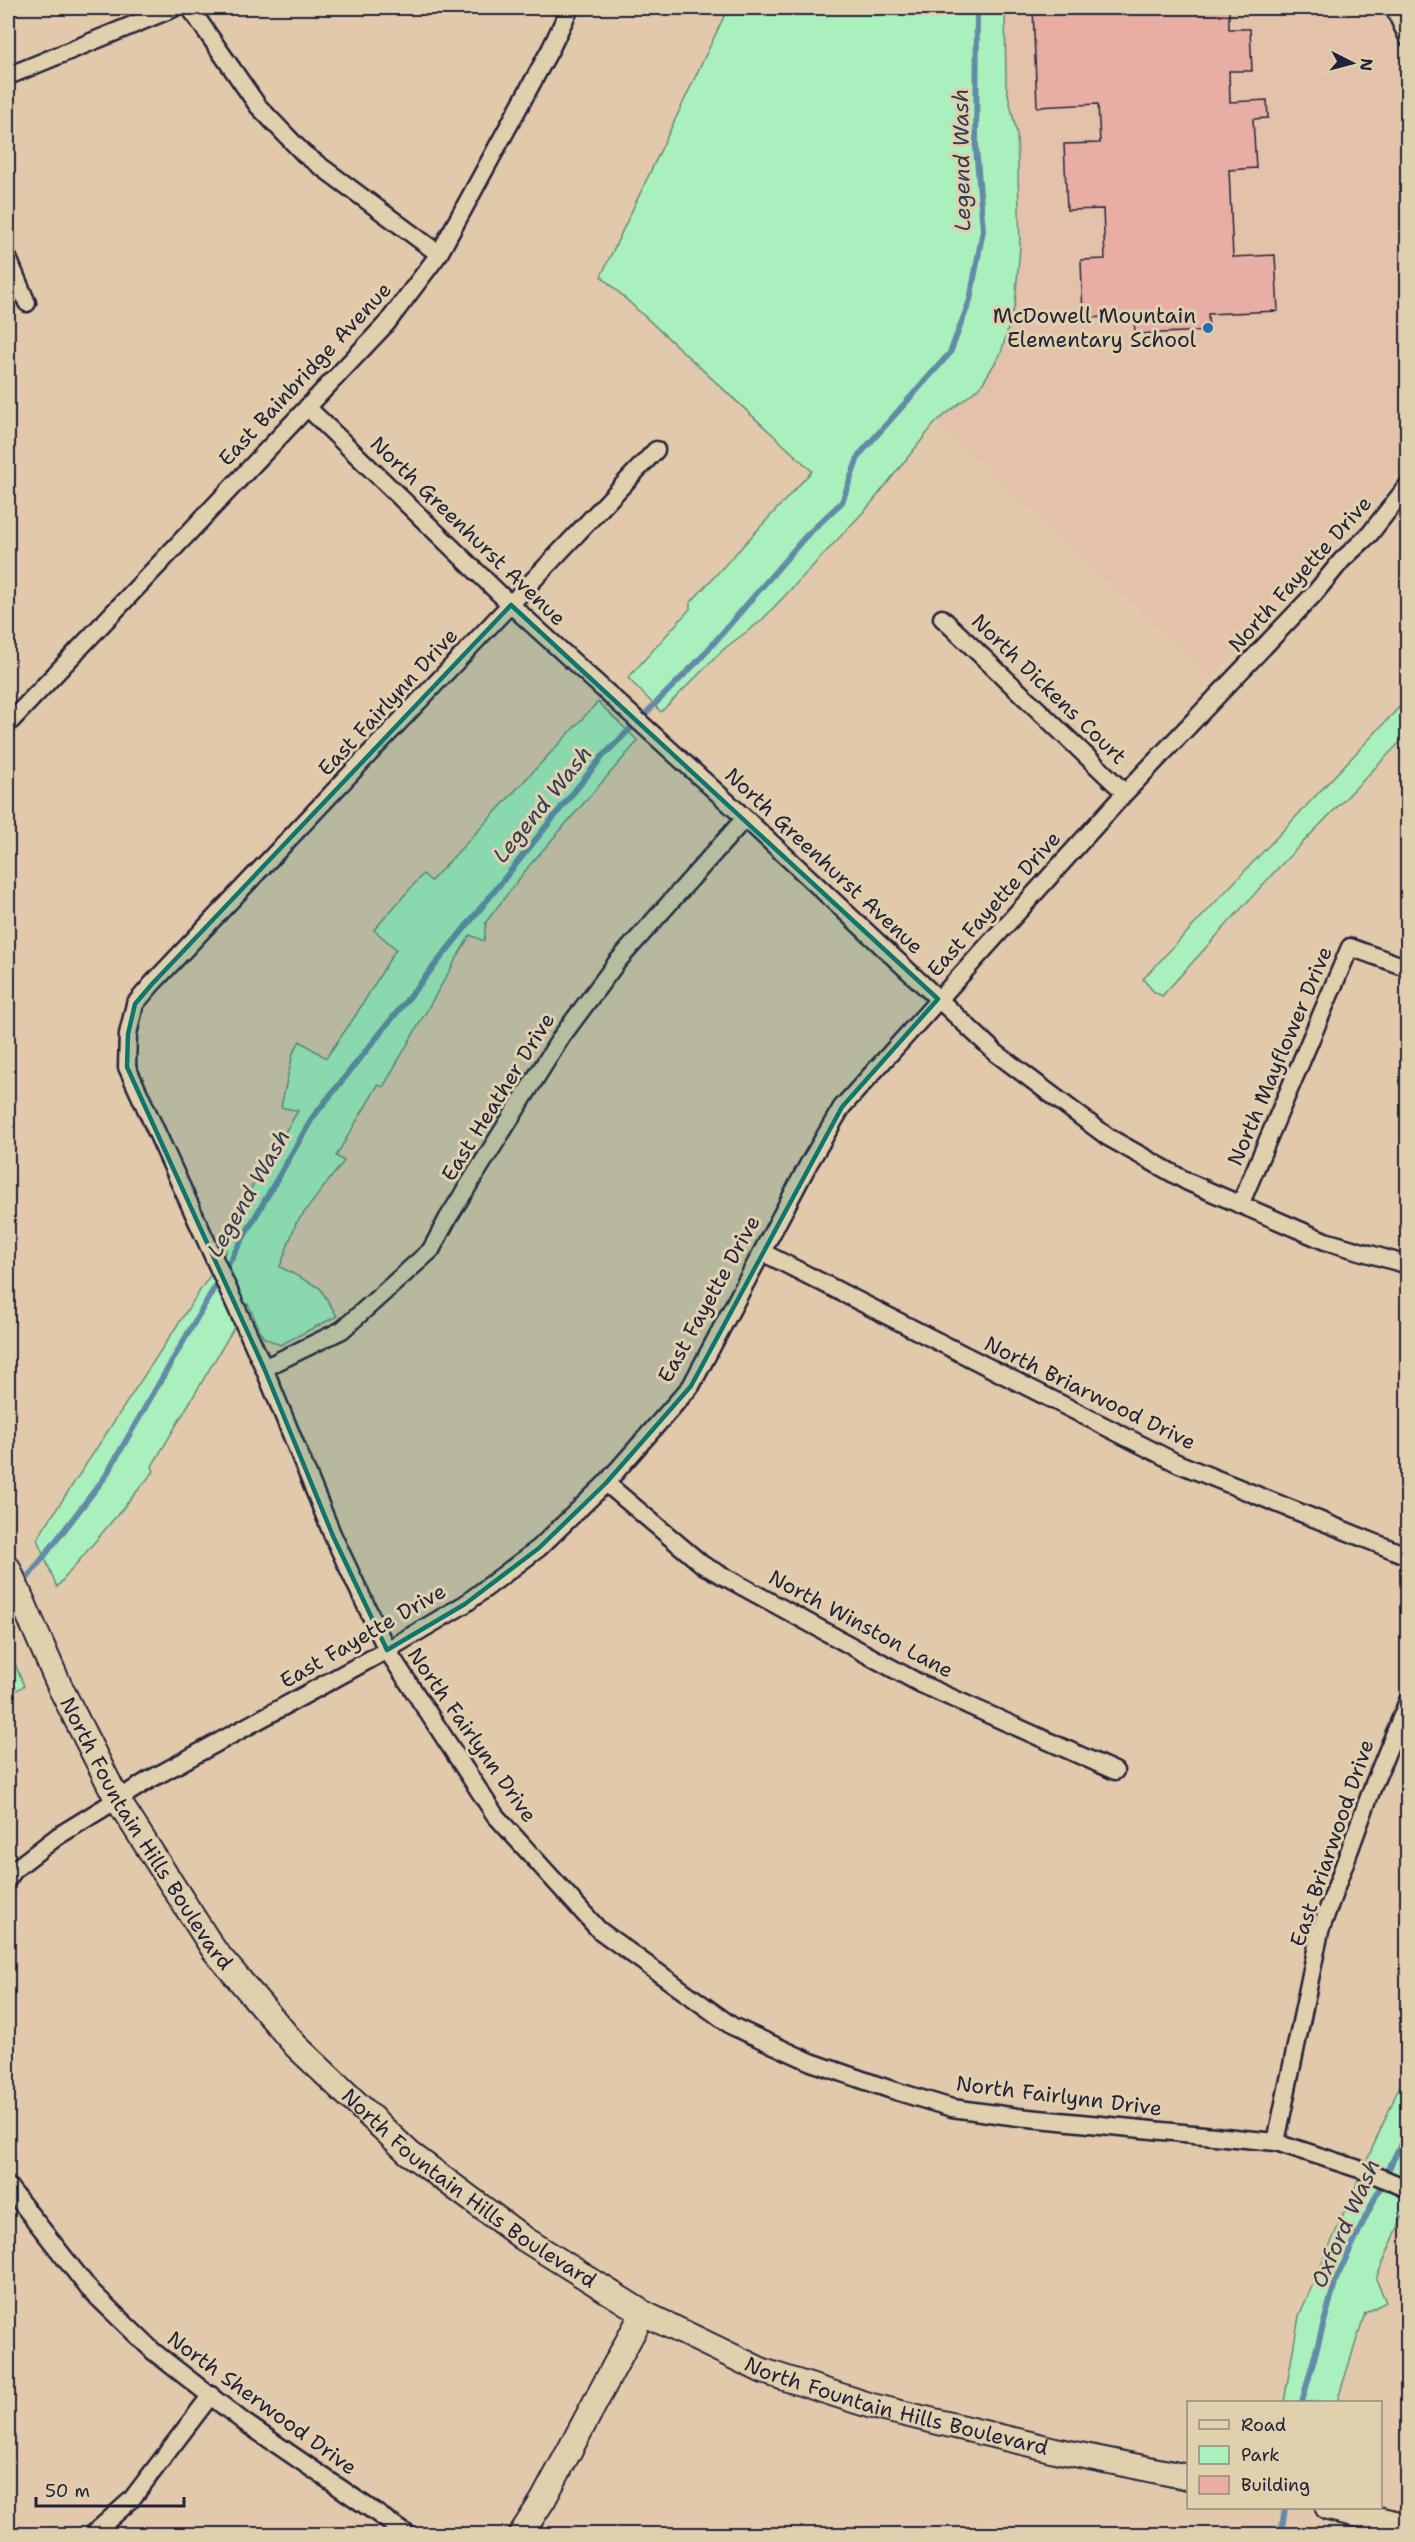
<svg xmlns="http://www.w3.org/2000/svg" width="1415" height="2542" font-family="'Shantell Sans',sans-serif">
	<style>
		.built { fill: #e4c1a9 }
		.green { fill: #a9f0bd; stroke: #66897c; stroke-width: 1.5 }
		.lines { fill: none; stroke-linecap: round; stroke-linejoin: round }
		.stream { stroke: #638ba8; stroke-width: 6 }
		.building { fill: #e8aea4; stroke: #22223b; stroke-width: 1.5 }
		.street-casing { stroke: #22223b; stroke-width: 21 }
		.secondary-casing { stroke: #22223b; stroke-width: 28 }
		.street { stroke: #e1d0ad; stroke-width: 16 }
		.secondary { stroke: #e1d0ad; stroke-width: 24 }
		.marked { fill: #0f766e; fill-opacity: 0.2; stroke: #0f766e; stroke-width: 4.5; stroke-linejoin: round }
		.poi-dot { fill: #1f6fb2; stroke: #e1d0ad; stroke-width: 2 }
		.labels { text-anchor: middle; stroke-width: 6; stroke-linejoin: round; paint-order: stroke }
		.poi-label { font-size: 21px; fill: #22223b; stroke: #e1d0ad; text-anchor: end }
		.street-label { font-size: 21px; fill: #22223b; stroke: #e1d0ad }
		.water-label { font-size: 22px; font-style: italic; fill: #323c56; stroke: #e1d0ad }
	</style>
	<rect width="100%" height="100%" fill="#e2c9ab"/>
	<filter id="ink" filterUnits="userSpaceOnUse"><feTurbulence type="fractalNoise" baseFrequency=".0167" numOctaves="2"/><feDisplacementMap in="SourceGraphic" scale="12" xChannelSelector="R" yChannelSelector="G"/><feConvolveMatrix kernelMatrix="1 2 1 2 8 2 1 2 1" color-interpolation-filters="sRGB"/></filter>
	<g filter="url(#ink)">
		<path class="built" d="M1005,8h375l27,65v386l-15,23 -35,40 -146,156 -275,-256 45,-36 20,-33 14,-49 5,-57 -3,-112 -11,-50z"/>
		<path class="green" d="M728,8h277l1,77 11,50 3,112 -5,57 -14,49 -20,33 -45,36 -67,84 -108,115 -36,27 -64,64 -33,-34 62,-69v-6l122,-132 -211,-195z
			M1407,699v36l-128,132 -117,129 -9,-5 -10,-12z
			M598,702l40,39 -109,125 -43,56 -2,19 -14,-6 -87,152 -5,-2 -42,71 8,5 -48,62 -16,44 40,21 17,28 -57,29 -17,-8 -15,-33 -96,162 2,5 -97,116 -20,-48 189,-288 -6,-12 78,-128 -17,-4 12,-54 7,-12 26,17 28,-40 42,-69 -22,-19 49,-56 8,7z
			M8,1647l16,39 -16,9z
			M1407,2069v137l-31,73 10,23 -21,11 -28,89h-53l15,-86z"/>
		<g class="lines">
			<path class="stream" d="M22,1585l83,-108 208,-360 289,-360 98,-98 105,-122 37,-35 17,-47 91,-102 20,-53 13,-70 -7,-83 1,-139
				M1302,2402l34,-123 72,-150
				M1281,2534l4,-26"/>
		</g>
		<path class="building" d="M1033,8h196v21h21l2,42h-23l1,31 37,-2 1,18 -15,1 3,49 -27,2 4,87 42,-2 3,56 -70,3 1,17 -74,3 -1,-18 -51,2 -2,-58 24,-1 -2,-50 -36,1 -3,-66 36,-1 -2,-39 -61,3z"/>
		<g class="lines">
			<defs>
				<path id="street" d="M190,8l68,98 46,48 135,100
					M1394,8l14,30
					M8,76l166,-68
					M8,258l19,45
					M307,407l204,198 234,213 251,235 112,84 80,45 137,59 83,24
					M656,450l-504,534 -17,20 -7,30 -1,33 137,301 69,168 54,114 108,165 104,115 133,96 79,36 78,27 63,19 66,9 258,25 92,30 40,17
					M942,618l183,175
					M8,724l379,-401 52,-69 112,-206 19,-40
					M1240,1205l110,-258 58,21
					M762,1252l415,211 231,93
					M264,1368l78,-38 89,-80 17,-32 114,-182 55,-74 128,-144
					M606,1483l97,82 218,119 194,87
					M8,1879l7,-10 43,-33 91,-56 238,-130 78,-46 74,-56 67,-65 85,-97 117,-221 34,-58 283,-314 189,-199 28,-34 27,-25 39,-50
					M1276,2142l44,-211 53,-145 35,-85
					M8,2186l81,103 65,63 90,70 163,112
					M93,2534l38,-34 80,-105"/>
				<g id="secondary">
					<path id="s1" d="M8,1568l52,119 57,112 97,151 82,96 113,107 114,85 120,75 120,58 109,35 183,44 133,27"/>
					<path d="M1328,2508l80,18"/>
					<path d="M521,2534l22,-34 100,-187"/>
				</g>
			</defs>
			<use href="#street" class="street-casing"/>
			<use href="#secondary" class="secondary-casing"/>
			<use href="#street" class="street"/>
			<use href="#secondary" class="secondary"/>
		</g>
	</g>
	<path class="marked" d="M511,605l427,394 -96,108 -151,279 -85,97 -67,65 -74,56 -78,46 -54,-114 -69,-168 -137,-301 1,-33 7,-30 17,-20z"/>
	<circle class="poi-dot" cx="1208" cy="328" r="6"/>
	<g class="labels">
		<g class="poi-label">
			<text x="1196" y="323">McDowell Mountain<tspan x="1196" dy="24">Elementary School</tspan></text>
		</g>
		<g class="street-label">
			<text transform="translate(305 374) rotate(-47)" y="7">East Bainbridge Avenue</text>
			<text transform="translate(468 531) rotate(44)" y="7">North Greenhurst Avenue</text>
			<text transform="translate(1300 574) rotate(-48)" y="7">North Fayette Drive</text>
			<text transform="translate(1049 689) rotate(44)" y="7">North Dickens Court</text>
			<text transform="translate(388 702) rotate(-47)" y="7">East Fairlynn Drive</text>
			<text transform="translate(824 861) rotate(43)" y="7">North Greenhurst Avenue</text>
			<text transform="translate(994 904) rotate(-48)" y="7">East Fayette Drive</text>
			<text transform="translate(1280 1056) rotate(-67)" y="7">North Mayflower Drive</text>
			<text transform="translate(498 1097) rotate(-58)" y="7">East Heather Drive</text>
			<text transform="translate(709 1299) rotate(-61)" y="7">East Fayette Drive</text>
			<text transform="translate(1090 1393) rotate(26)" y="7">North Briarwood Drive</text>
			<text transform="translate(861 1624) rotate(28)" y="7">North Winston Lane</text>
			<text transform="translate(363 1636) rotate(-30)" y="7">East Fayette Drive</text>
			<text transform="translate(472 1735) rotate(55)" y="7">North Fairlynn Drive</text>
			<text dy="7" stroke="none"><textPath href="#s1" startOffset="300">North Fountain Hills Boulevard</textPath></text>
			<text transform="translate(1332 1843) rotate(-71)" y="7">East Briarwood Drive</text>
			<text transform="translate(1059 2096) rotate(7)" y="7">North Fairlynn Drive</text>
			<text dy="7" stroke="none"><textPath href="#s1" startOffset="786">North Fountain Hills Boulevard</textPath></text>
			<text transform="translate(262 2403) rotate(36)" y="7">North Sherwood Drive</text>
			<text dy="7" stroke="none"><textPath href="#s1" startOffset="1272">North Fountain Hills Boulevard</textPath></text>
		</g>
		<g class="water-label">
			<text transform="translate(961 160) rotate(-91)" y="8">Legend Wash</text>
			<text transform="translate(542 804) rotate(-51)" y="8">Legend Wash</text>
			<text transform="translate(248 1193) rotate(-60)" y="8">Legend Wash</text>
			<text transform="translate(1345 2223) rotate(-66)" y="8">Oxford Wash</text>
		</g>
	</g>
	<rect width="1415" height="2542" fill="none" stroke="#e1d0ad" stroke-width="30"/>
	<rect x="15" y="15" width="1385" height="2512" fill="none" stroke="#22223b" stroke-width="2" filter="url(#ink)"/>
	<rect x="1187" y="2401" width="195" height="108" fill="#e1d0ad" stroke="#958a7f" stroke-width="1.5"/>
	<rect x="1199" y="2420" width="30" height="9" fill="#e1d0ad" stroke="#958a7f" stroke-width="1.5"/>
	<text x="1241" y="2431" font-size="18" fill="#22223b">Road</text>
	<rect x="1199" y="2446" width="30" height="18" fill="#a9f0bd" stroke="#958a7f" stroke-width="1.5"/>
	<text x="1241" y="2461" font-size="18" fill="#22223b">Park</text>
	<rect x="1199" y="2476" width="30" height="18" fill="#e8aea4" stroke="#958a7f" stroke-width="1.5"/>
	<text x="1241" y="2491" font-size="18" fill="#22223b">Building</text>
	<g transform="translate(1352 63) rotate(96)" stroke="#e1d0ad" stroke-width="4.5" paint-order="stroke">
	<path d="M0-4.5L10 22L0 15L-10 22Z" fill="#22223b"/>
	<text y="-9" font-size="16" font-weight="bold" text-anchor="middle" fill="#22223b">N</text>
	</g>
	<path d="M36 2497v9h148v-9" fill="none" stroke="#22223b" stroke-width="3"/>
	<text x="45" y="2497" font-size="18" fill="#22223b" stroke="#e1d0ad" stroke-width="4.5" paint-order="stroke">50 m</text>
</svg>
